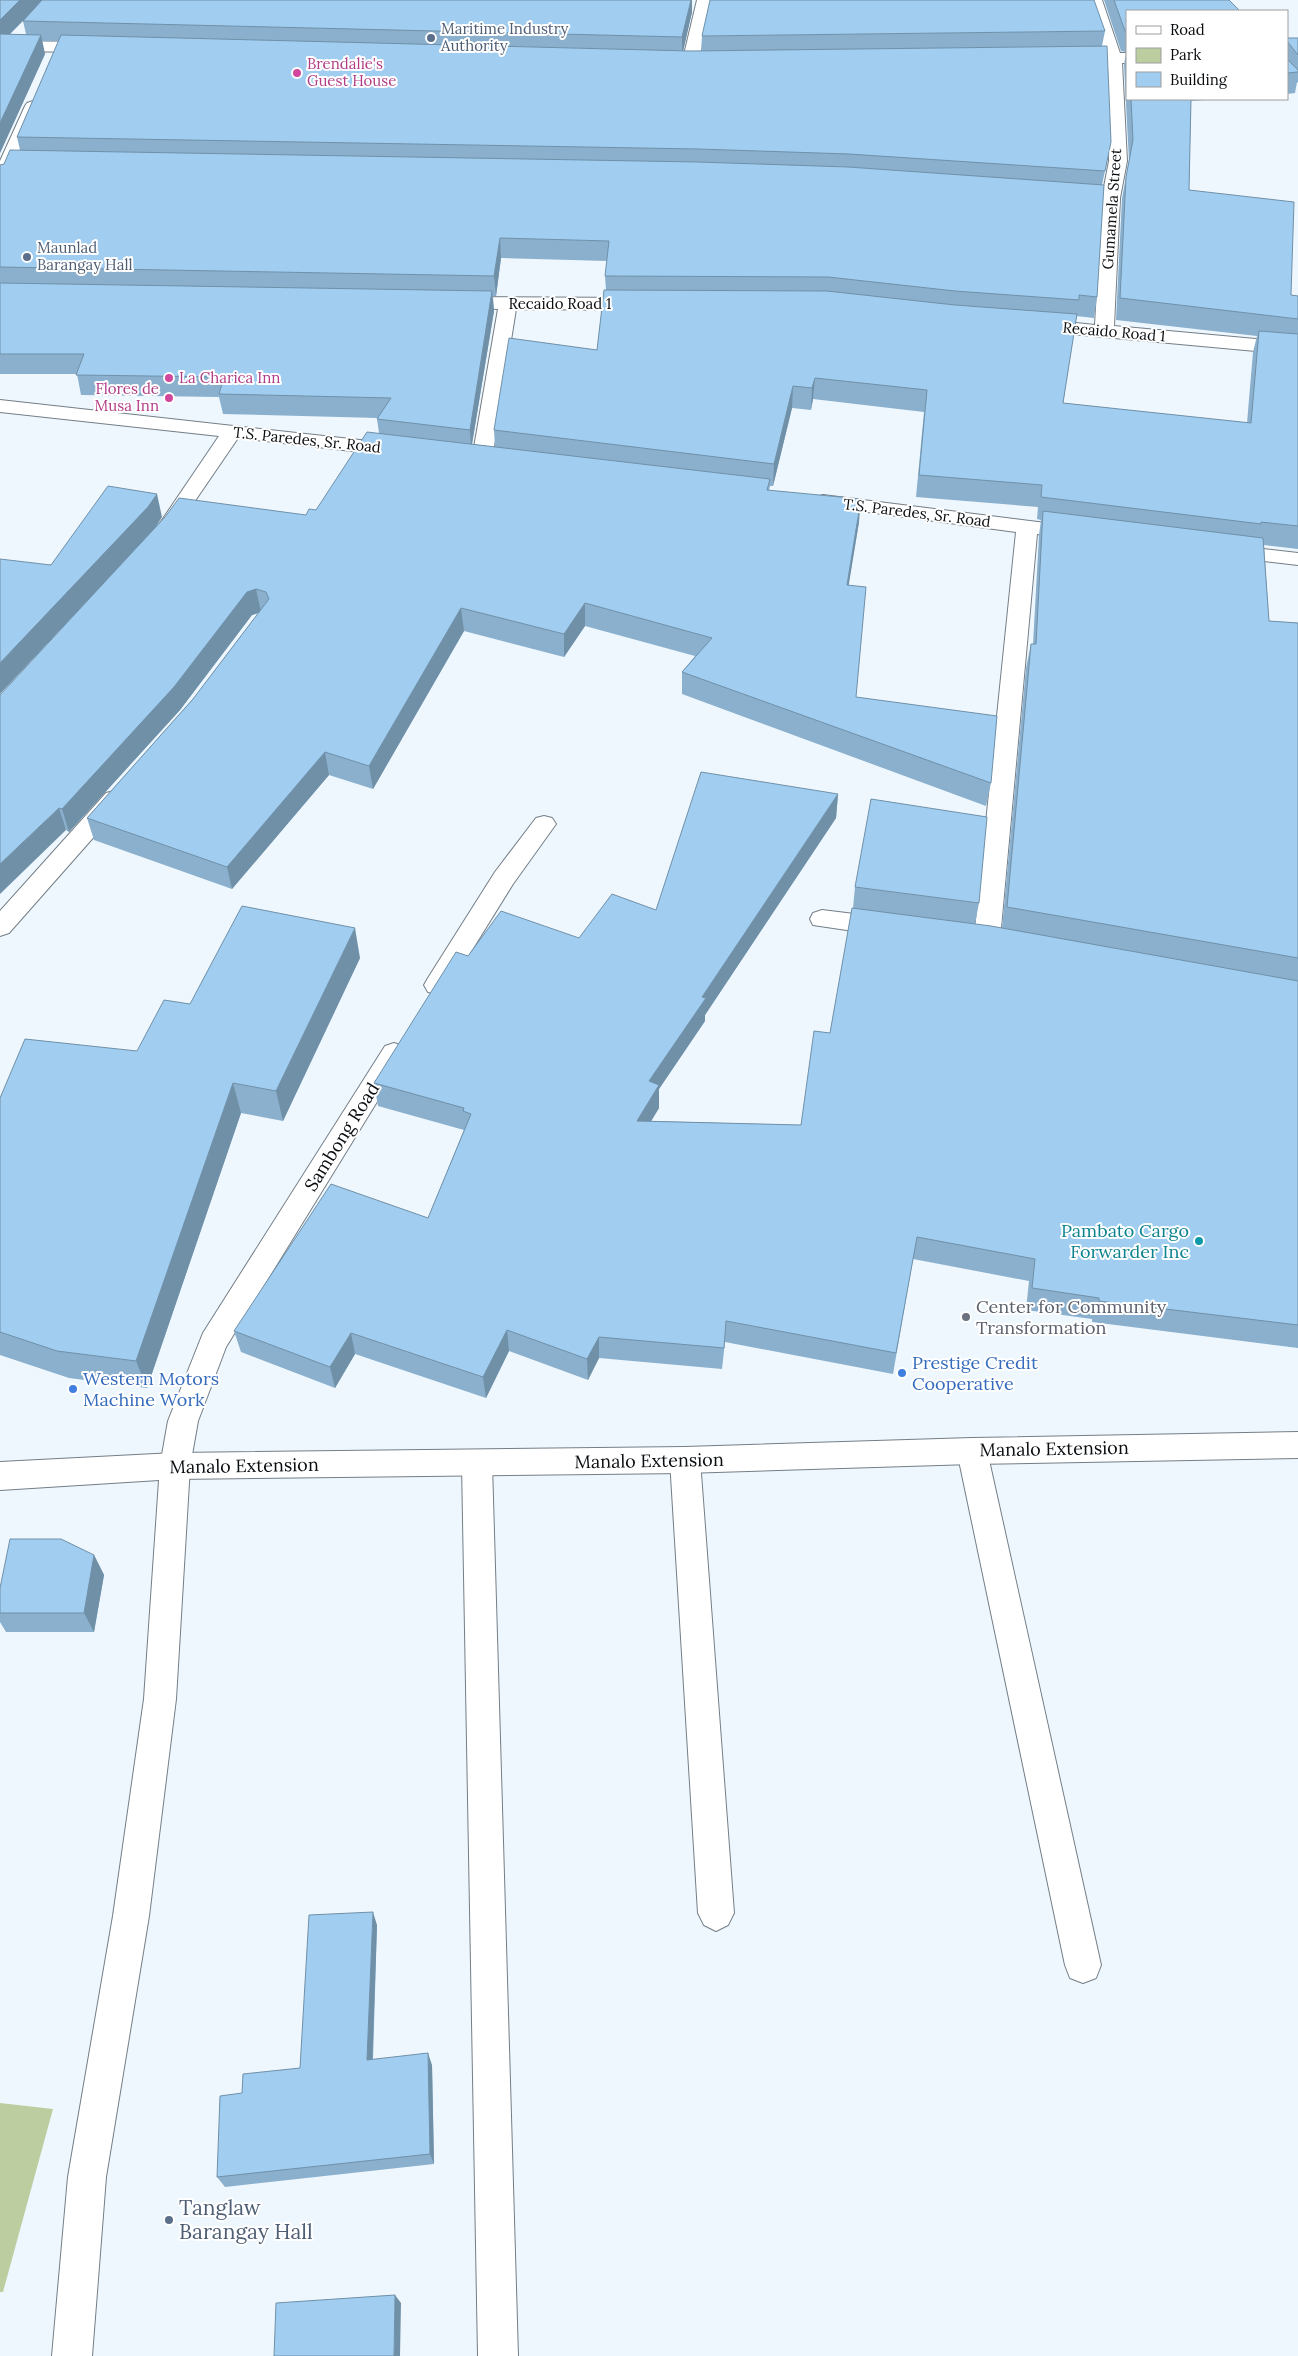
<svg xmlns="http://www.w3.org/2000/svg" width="1298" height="2356" font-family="Lora,serif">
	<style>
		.green { fill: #bccea0 }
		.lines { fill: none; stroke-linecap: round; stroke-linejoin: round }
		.lane-casing { stroke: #747e86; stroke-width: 2 }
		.street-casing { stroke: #747e86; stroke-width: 2 }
		.secondary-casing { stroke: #747e86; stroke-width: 2 }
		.lane { fill: #fff; fill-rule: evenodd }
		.street { fill: #fff; fill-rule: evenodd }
		.secondary { fill: #fff; fill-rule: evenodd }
		.wall { fill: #8ab0ce; fill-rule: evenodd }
		.shaded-wall { fill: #7090a8 }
		.building { fill: #a0cdf0; stroke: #7090a8 }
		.service-dot { fill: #5c6f8a; stroke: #fff; stroke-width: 2 }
		.hotel-dot { fill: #d1479c; stroke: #fff; stroke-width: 2 }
		.culture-dot { fill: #0f9aa8; stroke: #fff; stroke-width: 2 }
		.worship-dot { fill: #6b7280; stroke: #fff; stroke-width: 2 }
		.shop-dot { fill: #3f7fe0; stroke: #fff; stroke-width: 2 }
		.labels { text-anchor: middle; stroke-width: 4; stroke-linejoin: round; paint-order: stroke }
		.far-service-label { font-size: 15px; fill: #4e5e75; stroke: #fff; text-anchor: start }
		.far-hotel-label { font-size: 15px; fill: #b23c85; stroke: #fff; text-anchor: start }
		.far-street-label { font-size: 15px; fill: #0a0d10; stroke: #fff }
		.street-label { font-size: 18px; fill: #0a0d10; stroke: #fff }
		.culture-label { font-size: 18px; fill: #0d838f; stroke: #fff; text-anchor: end }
		.worship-label { font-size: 18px; fill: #5b616d; stroke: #fff; text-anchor: start }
		.shop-label { font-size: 18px; fill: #366cbe; stroke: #fff; text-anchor: start }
		.near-service-label { font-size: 21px; fill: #4e5e75; stroke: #fff; text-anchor: start }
	</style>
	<rect width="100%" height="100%" fill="#eef7fe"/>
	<path class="green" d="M0,2103l53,6 -50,183h-3z"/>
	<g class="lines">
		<defs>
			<path id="lane" d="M972,1438l11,4 4,9 114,514 -5,13 -13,5 -13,-5 -5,-13 -108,-514 4,-9z
				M685,1447l11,4 4,9 34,453 -6,12 -12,6 -12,-6 -6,-12 -28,-453 4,-9z"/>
			<path id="street" d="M697,0h16l-15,63 -2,3h-12l-2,-3z
				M1086,0h16l18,53h7v10h-5l5,98 -7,37 -6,128 184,17v12l-260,-24 -7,-2 -2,-4 2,-4 7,-2 57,6 7,-123 -43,-4 -3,-4 3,-4 6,-1 38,3 6,-31 -3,-98 -35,1 -6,-2 -2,-3 2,-3 40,-2z
				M0,41l93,1 6,2 2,3 -2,3 -6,2 -93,-1z
				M33,101l6,2 2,3 -32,74 -3,4 -6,1v-24l25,-55 2,-3z
				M457,297l182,1 7,2 2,4 -2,4 -7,2 -123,-1 -24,150 -3,4 -7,2 -7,-2 -3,-4 26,-150 -48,-2 -2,-4 2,-4z
				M0,400l396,44 7,2 3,4 -3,4 -7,2 -158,-18 -65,95 -7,2 -7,-2 -3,-4 63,-93 -219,-24z
				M823,495l255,32 7,2 3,4 -3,4 -7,2 -41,-5 -37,405 -4,6 -9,3 -9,-3 -4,-6 42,-407 -200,-27 -3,-4 3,-4z
				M1227,545l71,8v12l-78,-9 -4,-5 4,-5z
				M114,791l8,2 4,6 -4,6 -113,128 -9,3v-25l106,-118z
				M544,816l8,2 4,6 -43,60 -67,108 -9,2 -9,-2 -4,-7 4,-7 67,-106 41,-54z
				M822,910l65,8 9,3 3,6 -3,6 -9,3 -74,-11 -3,-6 3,-6z
				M394,1043l9,3 4,7 -181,294 -28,74 -8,45 -14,233 -27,217 -43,261 -14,179h-40l16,-179 45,-261 31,-217 16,-233 8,-45 35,-88 182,-287z
				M477,1451l11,3 4,10 26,892h-40l-16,-892 4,-10z"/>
			<path id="secondary" d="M1298,1432v26l-326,6 -287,9 -510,6 -175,11v-28l175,-9 510,-6 287,-9z"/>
		</defs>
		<use href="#lane" class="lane-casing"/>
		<use href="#street" class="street-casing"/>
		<use href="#secondary" class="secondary-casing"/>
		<use href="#lane" class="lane"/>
		<use href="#street" class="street"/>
		<use href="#secondary" class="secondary"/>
	</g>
	<path class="wall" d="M0,0h692v12l-9,39h18l1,-15 403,-5 -3,15 9,96 -9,43 -5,112 -3,21 -18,-2 -13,87 184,20 6,-71 4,-16 -141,-16 6,-122 7,-37 -5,-96 2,-13 -5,-1 -17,-51h125l-102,11v88h91l-27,2 -2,89 102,105 7,1v253l-34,-4 5,76 29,2v725l-206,-26v-3l-66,-9 3,-29 -116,-22 -20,115 -168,-32 -3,27 -123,-11 -11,22 -79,-29 -23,47 -131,-44 -20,34 -94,-36 -7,-21 194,-113 36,-88 -86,-24 -4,-23 94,-127 111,-18 77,-28 182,-116 -2,24 -131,197v6l-46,68v19l-8,13 150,4 29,-92 23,-125 2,-21 124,16 -4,21 27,4 24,-260 5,-24h2l6,-109 2,-15 -4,-1 1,-12 -122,-10 8,-85 -111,-13 -2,11 -19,-2 -19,78h-3l-1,5 90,31 -11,64 8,111 135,86 -5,23 -304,-112v-22l13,-16 -110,-30 -21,31 -100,-26 -91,158 -44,-14 -97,114 -138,-49 -7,-22 106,-119 66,-86 -7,2 -72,95 -111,122 -3,-2 -66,-135 306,-180 10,-5 63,-77 -2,-14 1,-1 -155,-4 -4,-17 -138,-2 -4,-21h-77v-209l4,-1 16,-14 -3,-13 42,-96h-17l3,13 -45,99zM26,18l-3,3 3,13h-16zM501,258l106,3 -2,15 1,14 -9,60 -103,80 1,17 -23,-3 22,-133 -1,-15h3z
		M1287,38h11v45l-1,-1 -2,11 -8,1z
		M360,958l-77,163 -42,-8 -94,275 -78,-10 -69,-23v-257l137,-47 53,-47z
		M94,1555l10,20 -10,57h-88l-6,-10v-34z
		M377,1925l-4,135 59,5 2,99 -209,23 -8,-10 25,-84 58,-25z"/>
	<path class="shaded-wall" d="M20,0h23l-38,39 -5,1v-20z
		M691,0h1v12l-10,44v-19z
		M41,35l4,19 -45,99v-30z
		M500,238l1,20 -5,38 -2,-20z
		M492,291l2,20 -23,139 -1,-20z
		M815,378l-2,21 -2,11 1,-22z
		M793,386l-1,22 -19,78 1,-22z
		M157,494l5,23 -8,13 -154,164v-31z
		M861,499l-2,23 -14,86 2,-23z
		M256,589l5,23 -9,3 -72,95 -111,122 -7,-23 185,-217z
		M585,603v23l-21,31v-23z
		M461,608l3,23 -91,158 -4,-23z
		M325,752l4,23 -97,114 -5,-22z
		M838,794l-2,24 -131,197v6l-46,68v19l-21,35 -1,-22 12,-40 53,-84z
		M59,808l7,22 -66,64v-30z
		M355,928l5,30 -77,163 -7,-30z
		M233,1083l8,30 -94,275 -11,-27z
		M507,1330l2,21 -23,47 -3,-21z
		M351,1333l4,21 -20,34 -5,-21z
		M599,1337v21l-11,22 -1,-21z
		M94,1555l10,20 -10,57 -10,-19z
		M373,1912l4,13 -5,147 -5,-12z
		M428,2053l4,12 2,99 -4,-10z
		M395,2295l6,8 -1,53h-6z"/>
	<path class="building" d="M0,0h20l-20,20z
		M42,0h649l-9,37 -659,-16z
		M710,0h384l11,31 -403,5z
		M1114,0h115l11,11h-113v20h-2z
		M0,34l41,1 -41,88z
		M61,35l629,16 417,-5 4,96 -6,29 -256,-17 -151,-5 -681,-12z
		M1287,38h11v17l-11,-14z
		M1287,59l11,11v2l-11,1z
		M1131,99h60l-2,91 105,12 -3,93 7,1v23l-178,-21 6,-121 7,-37z
		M10,150l688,12 150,5 256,18 -7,112 -18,-2v5l-124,-9 -127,-14 -223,-1 4,-35 -109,-3 -6,38 -494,-9v-102l4,-1z
		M0,283l492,8 -22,139 -93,-11 14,-21 -172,-4 5,-17 -148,-2 8,-21h-84z
		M604,290l223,1 128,14 122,9 -14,89 188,20 8,-92 39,3v192l-37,-4v2l-220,-27 1,-12 -123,-10 8,-85 -112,-12 -3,10 -19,-2 -19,78 -280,-34 15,-92 88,12z
		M367,432l403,47 -3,11 94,9 -14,86 19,2 -10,110 141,19 -6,67 -309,-111 30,-34 -127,-35 -21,31 -103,-26 -92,158 -44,-14 -98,115 -140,-49 106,-119 76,-100 -3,-7 -10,-3 -9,3 -73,95 -112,122 -3,-1 -59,56v-169l165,-178 14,-19 127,17 3,-6 7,1z
		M108,486l49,8 -9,13 -148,156v-104l51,6z
		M1043,511l220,27 6,83 29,2v335l-291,-51 24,-263h5z
		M701,772l137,22 -136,203 4,1 -57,83 10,4 -22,36 164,4 13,-94 16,2 22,-125 139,18 307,55v344l-199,-24v-3l-67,-10 3,-29 -118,-22 -21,116 -170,-32 -2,27 -125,-11 -12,22 -80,-29 -24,47 -132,-44 -21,34 -96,-36 97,-147 97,34 43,-104 -8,-3 1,-3 -90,-25 82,-131 12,4 33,-45 78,27 33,-44 44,16z
		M871,799l116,18 -8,86 -124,-16z
		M242,906l113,22 -79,163 -43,-8 -97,278 -79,-10 -57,-19v-234l25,-59 112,12 27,-51 26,4z
		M10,1539h51l33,16 -10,58h-84v-25z
		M373,1912l-6,148 61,-7 2,101 -213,23 3,-81 22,-3 1,-19 57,-6 9,-153z
		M395,2295l-1,61h-120l2,-53z"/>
	<g class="service-dot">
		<circle cx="431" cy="38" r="5"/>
		<circle cx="27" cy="257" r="5"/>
		<circle cx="169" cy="2220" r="5"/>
	</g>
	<g class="hotel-dot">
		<circle cx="297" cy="73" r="5"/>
		<circle cx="169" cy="378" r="5"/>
		<circle cx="169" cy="398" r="5"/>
	</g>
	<circle class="culture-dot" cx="1199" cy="1241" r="5"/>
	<circle class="worship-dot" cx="966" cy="1317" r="5"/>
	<g class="shop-dot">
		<circle cx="902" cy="1373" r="5"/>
		<circle cx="73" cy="1389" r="5"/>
	</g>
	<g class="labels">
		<g class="far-service-label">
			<text x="441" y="34">Maritime Industry<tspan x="441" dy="17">Authority</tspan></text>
			<text x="37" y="253">Maunlad<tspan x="37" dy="17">Barangay Hall</tspan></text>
		</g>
		<g class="far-hotel-label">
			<text x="307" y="69">Brendalie's<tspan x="307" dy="17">Guest House</tspan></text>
			<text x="179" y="383">La Charica Inn</text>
			<text x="159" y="394" text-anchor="end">Flores de<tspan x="159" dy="17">Musa Inn</tspan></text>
		</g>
		<g class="far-street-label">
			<text transform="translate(1112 209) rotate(-86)" y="5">Gumamela Street</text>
			<text x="560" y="309">Recaido Road 1</text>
			<text transform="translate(1114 332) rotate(5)" y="5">Recaido Road 1</text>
			<text transform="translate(307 440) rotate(6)" y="5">T.S. Paredes, Sr. Road</text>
			<text transform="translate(917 513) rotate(7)" y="5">T.S. Paredes, Sr. Road</text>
		</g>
		<g class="street-label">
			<text transform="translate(342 1137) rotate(-58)" y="6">Sambong Road</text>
			<text transform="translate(1054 1449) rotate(-1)" y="6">Manalo Extension</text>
			<text transform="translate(649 1461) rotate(-1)" y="6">Manalo Extension</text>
			<text transform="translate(244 1466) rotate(-1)" y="6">Manalo Extension</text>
		</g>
		<g class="culture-label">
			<text x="1189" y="1237">Pambato Cargo<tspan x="1189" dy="21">Forwarder Inc</tspan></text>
		</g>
		<g class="worship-label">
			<text x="976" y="1313">Center for Community<tspan x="976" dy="21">Transformation</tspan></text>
		</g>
		<g class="shop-label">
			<text x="912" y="1369">Prestige Credit<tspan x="912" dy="21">Cooperative</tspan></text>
			<text x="83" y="1385">Western Motors<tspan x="83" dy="21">Machine Work</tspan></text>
		</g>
		<g class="near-service-label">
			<text x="179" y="2215">Tanglaw<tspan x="179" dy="24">Barangay Hall</tspan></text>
		</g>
	</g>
	<rect x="1126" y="10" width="162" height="90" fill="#ffffff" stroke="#9d9e9f"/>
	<rect x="1136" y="26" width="25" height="8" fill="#ffffff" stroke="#9d9e9f"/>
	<text x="1170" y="35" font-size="15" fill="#0a0d10">Road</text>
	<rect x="1136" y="48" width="25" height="15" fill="#bccea0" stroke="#9d9e9f"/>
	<text x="1170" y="60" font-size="15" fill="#0a0d10">Park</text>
	<rect x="1136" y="72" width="25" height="15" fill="#a0cdf0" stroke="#9d9e9f"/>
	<text x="1170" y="85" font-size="15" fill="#0a0d10">Building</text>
</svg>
